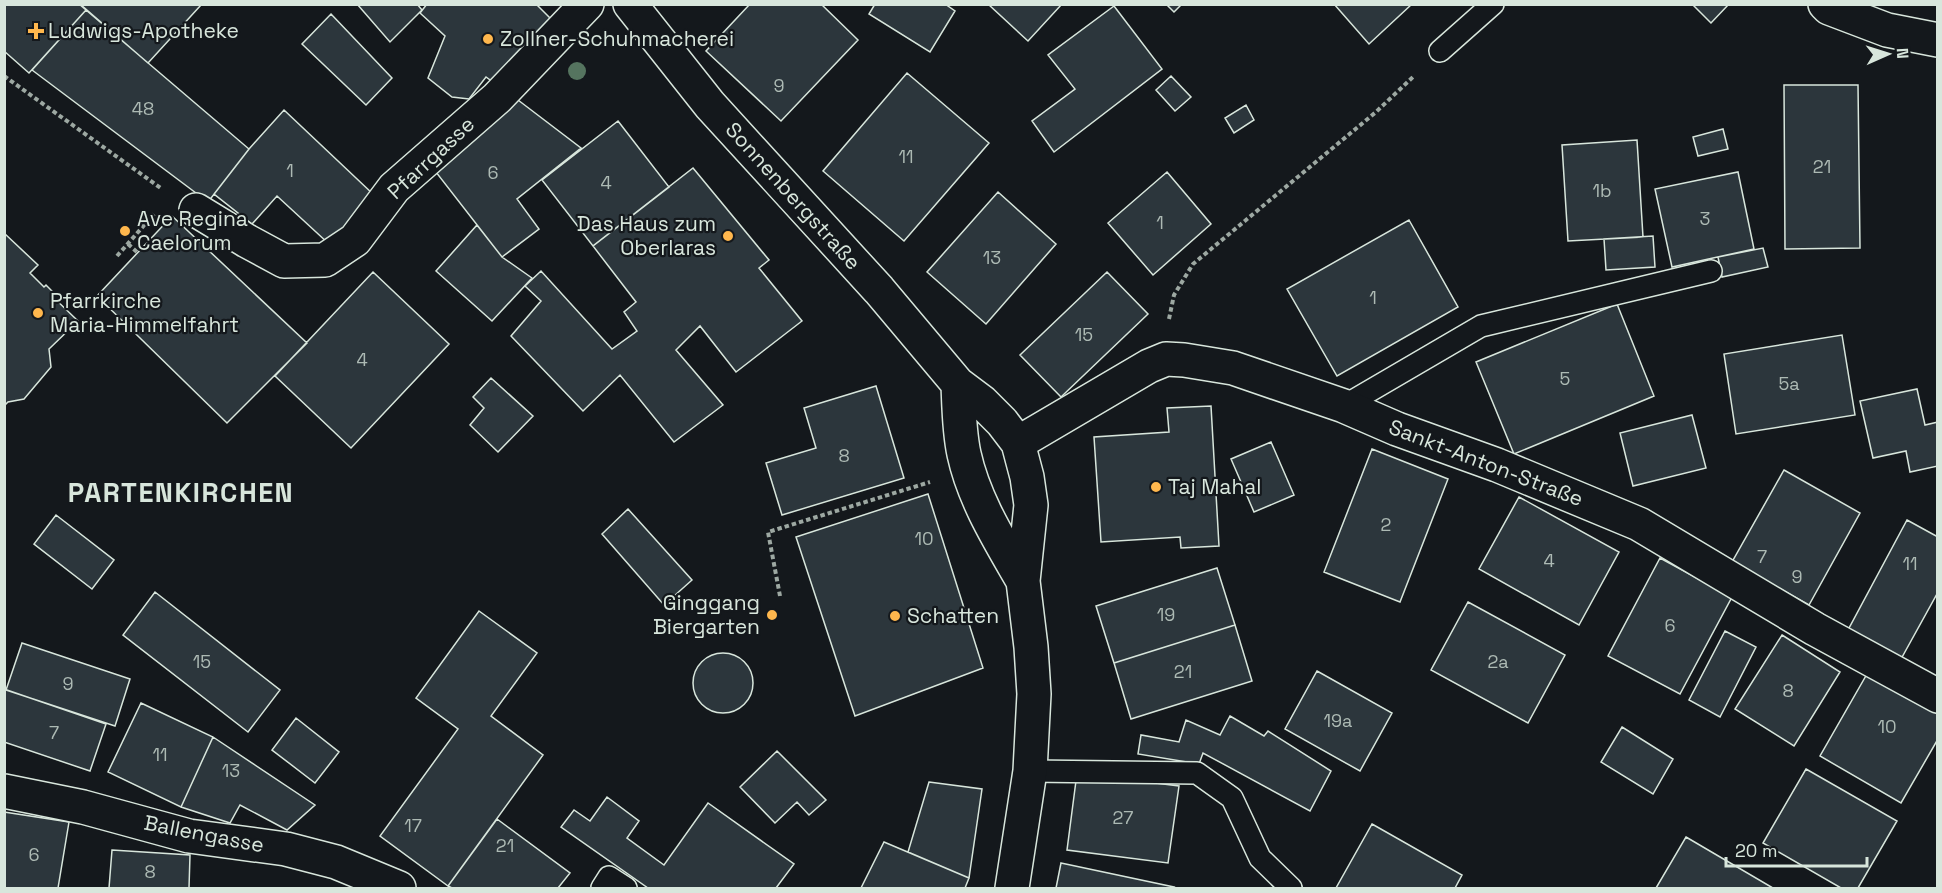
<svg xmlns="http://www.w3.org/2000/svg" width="1942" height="893" font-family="'Space Grotesk',sans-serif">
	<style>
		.building { fill: #2c363c; stroke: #d8e6dc; stroke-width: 1.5 }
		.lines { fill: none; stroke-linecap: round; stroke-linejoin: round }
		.service-casing { stroke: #d8e6dc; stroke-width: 24 }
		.minor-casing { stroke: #d8e6dc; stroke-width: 36 }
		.path { stroke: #9da8a2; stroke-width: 4; stroke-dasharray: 4.5 3; stroke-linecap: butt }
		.service { stroke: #14181c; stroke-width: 21 }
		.minor { stroke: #14181c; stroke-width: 33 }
		.tree { fill: #55745f }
		.poi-dot { fill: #ffb74d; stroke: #14181c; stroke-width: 2 }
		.labels { text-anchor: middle; stroke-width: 4.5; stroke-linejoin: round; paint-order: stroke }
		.number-label { font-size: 18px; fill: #adbab4 }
		.poi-label { font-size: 21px; fill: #d8e6dc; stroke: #14181c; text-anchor: start }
		.street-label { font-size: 21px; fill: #d8e6dc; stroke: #14181c }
		.district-label { font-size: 27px; font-weight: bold; letter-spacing: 1.5px; fill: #d8e6dc; stroke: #14181c }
	</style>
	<rect width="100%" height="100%" fill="#14181c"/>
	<path class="building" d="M4,4h75l7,6 -57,63 -25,-22z
		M80,4h120l1,1 -53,58z
		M357,4h60l5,6 -32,32z
		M427,4h109l20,20 -59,61 -11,-8 -17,22 -17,-2 -24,-19 17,-42 -25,-23z
		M750,4h71l37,36 -77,81 -75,-70z
		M875,4h70l10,7 -25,41 -61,-38z
		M988,4h74l-34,37z
		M1166,4h16l-8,8z
		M1334,4h78l-43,40z
		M1692,4h37l-18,19z
		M1114,6l48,63 -108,83 -22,-31 43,-32 -27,-34z
		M86,10l163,139 -41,53 -176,-132z
		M331,14l61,64 -26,27 -64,-61z
		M907,73l82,70 -85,98 -81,-70z
		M1171,76l20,21 -16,14 -19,-21z
		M1784,85h74l2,163 -75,1z
		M518,100l63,48 -64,51 22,30 -37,28 -70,-90z
		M1246,105l8,15 -20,13 -9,-15z
		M284,110l90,85 -45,49 -52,-48 -25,28 -38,-30 35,-45z
		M618,121l51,66 -76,59 -51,-66z
		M1723,129l5,20 -30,7 -5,-19z
		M1637,140l6,97 -75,4 -6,-96z
		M693,168l76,92 -10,8 43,53 -66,51 -36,-46 -24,24 47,55 -49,37 -54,-67 -37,36 -72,-75 30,-35 -16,-15 16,-15 71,78 25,-18 -13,-19 12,-10 -43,-56z
		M1167,172l44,52 -58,51 -45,-52z
		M1738,172l16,77 -82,18 -17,-78z
		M998,192l58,52 -70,80 -59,-52z
		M172,216l135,127 -80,80 -130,-127z
		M1409,220l49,87 -121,69 -50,-87z
		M477,225l25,32 30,21 -40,43 -56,-50z
		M4,233l34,32 -8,8 14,14 2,-2 7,7 -2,3 27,26 -29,28 2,18 -27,32 -16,3 -4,4z
		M1653,236l2,31 -49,3 -2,-31z
		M1763,248l5,19 -46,10 -4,-20z
		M373,272l76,72 -98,104 -76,-72z
		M1107,272l41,42 -87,83 -41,-42z
		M1617,304l37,92 -140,58 -38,-92z
		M1842,335l13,80 -119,19 -12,-80z
		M491,378l42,38 -35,36 -28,-27 14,-17 -11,-11z
		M876,386l28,92 -122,37 -16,-52 50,-15 -12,-40z
		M1917,389l8,36 13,-3v44l-28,6 -4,-21 -33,7 -13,-57z
		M1211,406l8,140 -38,2 -1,-11 -79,5 -7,-105 75,-5 -2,-24z
		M1692,415l14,53 -73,18 -13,-53z
		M1271,442l23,53 -40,17 -23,-53z
		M1372,449l76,30 -48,123 -76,-30z
		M1784,470l76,43 -51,92 -77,-43z
		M928,494l55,174 -128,48 -59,-179z
		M1519,497l100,55 -40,73 -100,-56z
		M628,509l64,71 -28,25 -62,-71z
		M56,515l58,45 -22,29 -58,-45z
		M1907,520l31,17v55l-37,67 -53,-29z
		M1660,558l72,39 -52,97 -72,-38z
		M1217,568l18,57 -121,38 -18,-57z
		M155,592l125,98 -32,42 -125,-97z
		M1468,602l97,53 -37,68 -97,-53z
		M479,611l58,42 -46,63 52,39 -95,131 -68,-50 78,-107 -42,-31z
		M1235,625l17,56 -121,38 -17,-56z
		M1725,631l31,16 -36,70 -31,-17z
		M1782,635l58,37 -46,74 -59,-37z
		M22,643l108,36 -15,47 -109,-36z
		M693 683a30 30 0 1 1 60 0a30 30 0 1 1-60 0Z
		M1317,671l75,42 -32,58 -75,-42z
		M1867,674l71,40v25l-37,64 -81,-47z
		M4,689l102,35 -16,47 -86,-29z
		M141,703l72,34 -32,70 -73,-35z
		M1230,716l34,20 4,-5 63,40 -21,40 -107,-58 -4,11 -61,-10 3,-19 38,7 7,-22 34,15z
		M296,718l43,34 -24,31 -43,-33z
		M1622,727l51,32 -20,35 -52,-32z
		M213,737l102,68 -28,25 -47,-25 -10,18 -49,-16z
		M777,751l49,49 -17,15 -12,-13 -22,21 -35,-36z
		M1806,769l91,52 -39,67h-17l-78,-45z
		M1077,773l102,13 -11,77 -101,-13z
		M929,782l53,7 -13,89 -61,-26z
		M607,797l32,24 -12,17 37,27 44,-62 86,61 -18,24h-128l-87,-61 13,-17 16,11z
		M4,812l65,10 -11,66h-54z
		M497,819l73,54 -12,15h-106l-4,-2z
		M1372,824l90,51 -7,13h-119z
		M1686,837l87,51h-117z
		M884,842l85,36 -4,10h-104z
		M112,850l78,5 -1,33h-80z
		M1061,863l113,24 -1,1h-117z"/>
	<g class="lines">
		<defs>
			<path id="service" d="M1440,51l53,-47
				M1344,406l137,-80 230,-55
				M1030,771l167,2 35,25 28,60 31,30
				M602,888l7,-11 17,11"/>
			<path id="minor" d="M630,4l80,101 169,185 79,94 24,18 20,20 16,21 9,34 4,28 -8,76 8,66 3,47 -4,77 -18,117
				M1825,4l4,4 58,22 51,10
				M196,210l51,31 37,20 41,-1 30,-20 39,-52 103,-90 90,-94
				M958,384c1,23 1,47 6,70 10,46 36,87 59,127
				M1018,443l131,-77 17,-7 18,1 49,8 111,38 53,23 100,36 142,59 176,105 123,67
				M4,791l79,16 106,29 97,13 50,13 63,26"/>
		</defs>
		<use href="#service" class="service-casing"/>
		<use href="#minor" class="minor-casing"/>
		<path class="path" d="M4,76l158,113
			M128,244l10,9
			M117,256l37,-42
			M1169,319l5,-24 19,-31 183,-152 39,-37
			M780,596l-12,-64 162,-50"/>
		<use href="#service" class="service"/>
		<use href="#minor" class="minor"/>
	</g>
	<circle class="tree" cx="577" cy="71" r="9"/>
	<g class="poi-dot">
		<path d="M33 22h6v6h6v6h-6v6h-6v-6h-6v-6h6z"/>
		<circle cx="488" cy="39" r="6"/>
		<circle cx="125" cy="231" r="6"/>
		<circle cx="728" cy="236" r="6"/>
		<circle cx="38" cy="313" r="6"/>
		<circle cx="1156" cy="487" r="6"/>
		<circle cx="772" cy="615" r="6"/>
		<circle cx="895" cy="616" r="6"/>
	</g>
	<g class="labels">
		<g class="number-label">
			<text x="779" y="92">9</text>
			<text x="143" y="115">48</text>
			<text x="906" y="163">11</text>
			<text x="1822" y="173">21</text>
			<text x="290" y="177">1</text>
			<text x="493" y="179">6</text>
			<text x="606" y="189">4</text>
			<text x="1602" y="197">1b</text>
			<text x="1705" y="225">3</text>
			<text x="1160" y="229">1</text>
			<text x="992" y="264">13</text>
			<text x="1373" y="304">1</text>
			<text x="1084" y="341">15</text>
			<text x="362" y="366">4</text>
			<text x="1565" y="385">5</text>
			<text x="1789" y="390">5a</text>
			<text x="844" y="462">8</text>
			<text x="1386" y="531">2</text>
			<text x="924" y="545">10</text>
			<text x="1762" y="563">7</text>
			<text x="1549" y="567">4</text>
			<text x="1910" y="570">11</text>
			<text x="1797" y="583">9</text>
			<text x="1166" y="621">19</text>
			<text x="1670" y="632">6</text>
			<text x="202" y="668">15</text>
			<text x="1498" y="668">2a</text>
			<text x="1183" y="678">21</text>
			<text x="68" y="690">9</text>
			<text x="1788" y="697">8</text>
			<text x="1338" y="727">19a</text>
			<text x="1887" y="733">10</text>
			<text x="54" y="739">7</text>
			<text x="160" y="761">11</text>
			<text x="231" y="777">13</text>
			<text x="1123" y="824">27</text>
			<text x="413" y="832">17</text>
			<text x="505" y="852">21</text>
			<text x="34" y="861">6</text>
			<text x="150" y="878">8</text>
		</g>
		<g class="poi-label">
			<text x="48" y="38">Ludwigs-Apotheke</text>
			<text x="500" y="46">Zollner-Schuhmacherei</text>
			<text x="137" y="226">Ave Regina<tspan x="137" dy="24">Caelorum</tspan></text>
			<text x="716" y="231" text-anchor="end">Das Haus zum<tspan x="716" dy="24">Oberlaras</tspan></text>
			<text x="50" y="308">Pfarrkirche<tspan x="50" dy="24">Maria-Himmelfahrt</tspan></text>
			<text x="1168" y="494">Taj Mahal</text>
			<text x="760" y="610" text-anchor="end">Ginggang<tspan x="760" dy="24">Biergarten</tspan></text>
			<text x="907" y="623">Schatten</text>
		</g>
		<g class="street-label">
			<text transform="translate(431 158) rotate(-43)" y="7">Pfarrgasse</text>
			<text transform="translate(793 196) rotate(48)" y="7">Sonnenbergstraße</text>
			<text transform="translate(1486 463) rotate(21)" y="7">Sankt-Anton-Straße</text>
			<text transform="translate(204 834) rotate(11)" y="7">Ballengasse</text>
		</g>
		<g class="district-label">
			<text x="181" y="502">PARTENKIRCHEN</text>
		</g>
	</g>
	<rect width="1942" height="893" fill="none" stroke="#d8e6dc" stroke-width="12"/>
	<g transform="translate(1888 54) rotate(87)" stroke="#14181c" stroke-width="4.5" paint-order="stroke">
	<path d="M0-4.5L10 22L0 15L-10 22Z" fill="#d8e6dc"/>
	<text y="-9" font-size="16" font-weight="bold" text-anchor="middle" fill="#d8e6dc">N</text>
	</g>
	<path d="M1726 857v9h141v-9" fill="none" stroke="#d8e6dc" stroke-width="3"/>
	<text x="1735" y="857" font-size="18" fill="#d8e6dc" stroke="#14181c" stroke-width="4.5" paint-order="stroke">20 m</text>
</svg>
